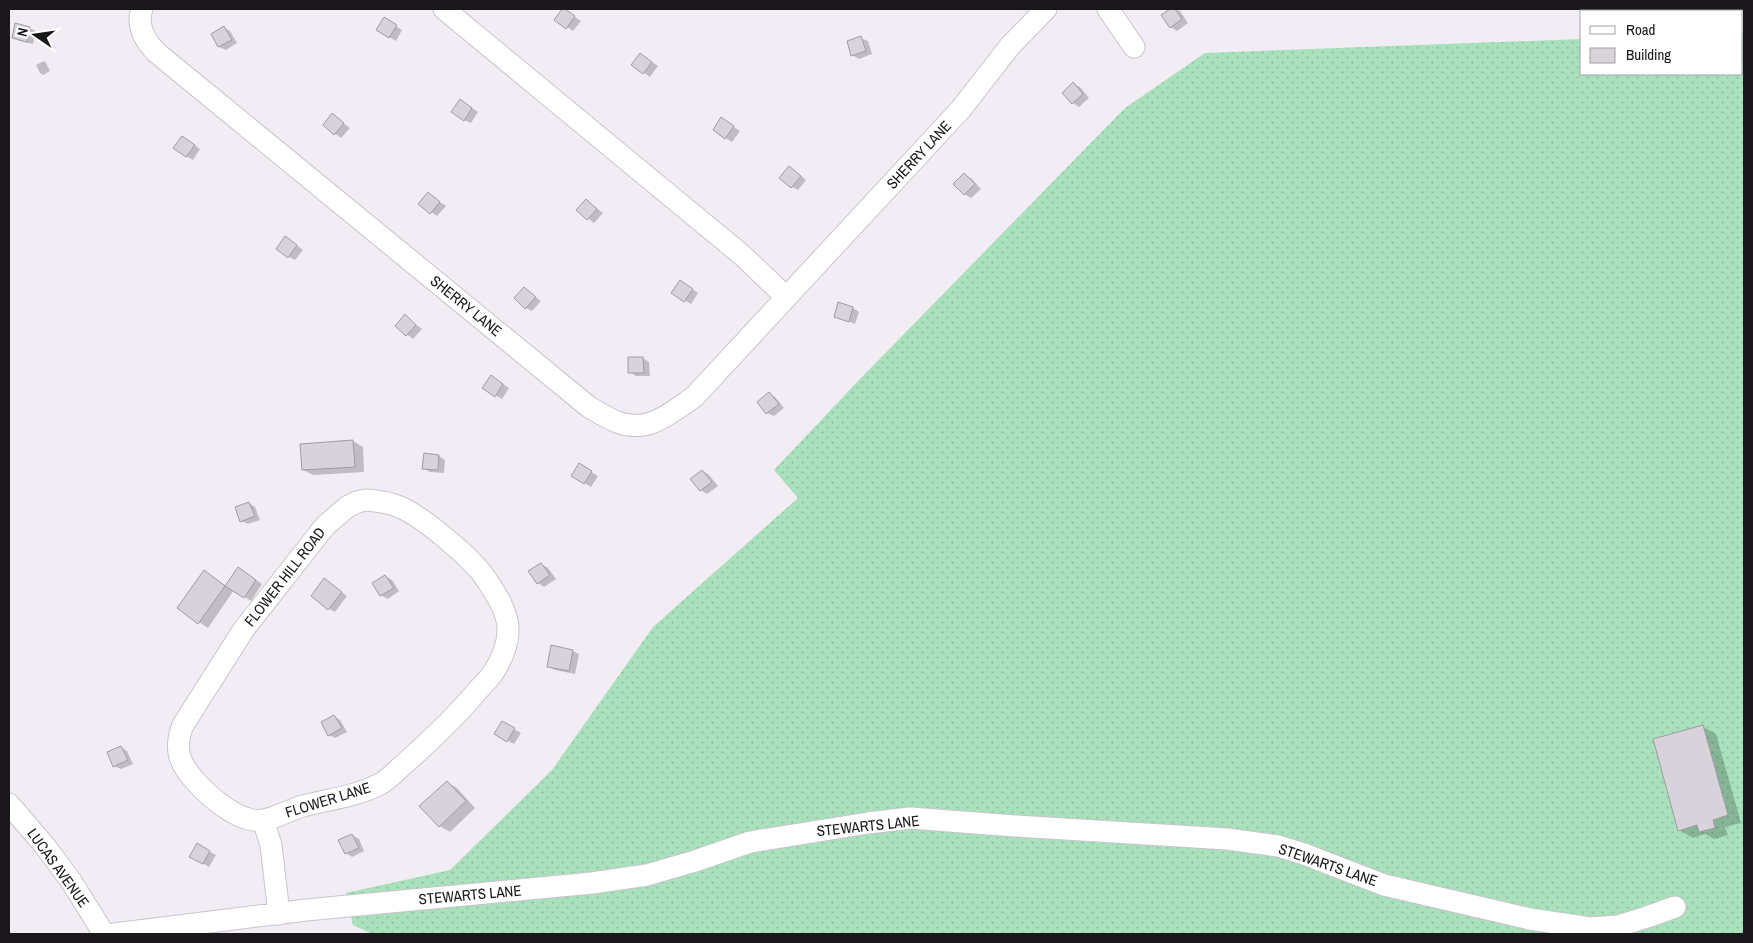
<svg xmlns="http://www.w3.org/2000/svg" width="1753" height="943" font-family="'Archivo Narrow',sans-serif">
	<style>
		.grass { fill: url(#grass-dots) }
		.shadow { fill: #0003 }
		.building { fill: #d8d2db; stroke: #a19ca4 }
		.lines { fill: none; stroke-linecap: round; stroke-linejoin: round }
		.minor-casing { stroke: #c9c4cc; stroke-width: 23 }
		.minor { stroke: #fff; stroke-width: 21 }
		.labels { text-anchor: middle; stroke-width: 4; stroke-linejoin: round; paint-order: stroke }
		.street-label { font-size: 15px; fill: #19171a; stroke: #fff }
	</style>
	<defs>
		<pattern id="grass-dots" width="8" height="8" patternUnits="userSpaceOnUse" patternTransform="scale(1.25)"><rect width="8" height="8" fill="#a8e1bc"/><path d="M2 2h.1M6 6h.1" fill="none" stroke="#90c0a1" stroke-width="1.8" stroke-linecap="round"/></pattern>
	</defs>
	<rect width="100%" height="100%" fill="#f2ecf5"/>
	<path class="grass" d="M1744,32v902h-1372l-19,-9 -7,-32 104,-23 102,-100 101,-143 145,-129 -24,-28 84,-89 267,-273 80,-55 377,-14v35h160v-41z"/>
	<path class="shadow" d="M563,9l18,12 -8,10 -17,-12z
		M1172,9l8,2 8,12 -11,8 -6,-4 -9,-11z
		M384,19l18,11 -6,11 -19,-11z
		M16,25l14,3 6,3 -3,13 -13,-3 -7,-3z
		M224,28l6,3 7,12 -11,7 -7,-3 -7,-12z
		M861,38l7,3 4,13 -13,5 -7,-4z
		M640,54l18,12 -8,11 -17,-12z
		M44,61l2,2 4,8 -7,4 -3,-2 -4,-8z
		M1073,84l7,3 9,11 -10,9 -6,-4z
		M466,104l12,8 -7,11 -7,-3z
		M333,115l17,13 -9,10 -17,-13z
		M728,123l12,8 -8,11 -18,-12z
		M189,141l11,8 -7,11 -7,-4z
		M790,167l16,13 -8,10 -6,-3z
		M965,175l6,3 10,11 -10,9 -7,-4z
		M428,194l18,12 -9,10 -17,-12z
		M586,200l17,13 -9,10 -17,-13z
		M291,241l12,9 -8,10 -6,-3z
		M686,285l12,8 -7,11 -18,-11z
		M524,288l17,13 -9,10 -6,-3z
		M853,308l6,4 -4,12 -20,-8z
		M405,316l17,13 -9,10 -17,-13z
		M643,358l6,4 1,14h-14l-6,-4 -1,-13z
		M497,380l12,8 -7,11 -7,-4z
		M769,393l6,4 9,11 -10,8 -7,-3z
		M353,441l10,6 1,25 -51,3 -10,-5z
		M439,456l6,4 -1,13 -14,-1 -7,-4z
		M580,465l18,11 -7,11 -18,-11z
		M703,471l6,4 9,11 -11,8 -6,-4z
		M249,503l6,4 5,13 -12,4 -7,-3z
		M541,564l7,4 8,11 -12,8 -6,-4z
		M245,572l17,12 -11,17 -17,-11 -26,38 -30,-20 35,-31 13,9z
		M385,576l7,4 7,11 -11,8 -7,-4z
		M331,584l16,12 -12,16 -6,-3z
		M573,651l6,3 -4,20 -20,-4 -7,-4z
		M334,716l6,4 7,12 -12,6 -6,-3z
		M502,722l19,11 -7,11 -18,-10z
		M1702,726l14,8 25,89 -16,4 3,8 -14,4 -9,-5 -12,4 -14,-8z
		M121,747l6,4 6,13 -12,5 -7,-3z
		M447,782l10,6 18,20 -25,24 -10,-6z
		M352,835l7,4 5,12 -12,6 -6,-4z
		M197,845l19,10 -7,12 -18,-11z"/>
	<path class="building" d="M562,9h3l10,7 -9,13 -12,-9z
		M1170,9h5l7,10 -12,9 -9,-13z
		M384,17l13,8 -8,13 -13,-8z
		M15,23l15,4 -3,15 -15,-4z
		M224,26l8,14 -14,7 -7,-13z
		M861,36l5,15 -15,5 -4,-15z
		M640,53l12,9 -9,12 -12,-9z
		M1073,82l10,12 -11,10 -10,-11z
		M460,99l12,9 -8,13 -13,-9z
		M332,113l12,10 -10,12 -11,-10z
		M721,117l13,9 -9,13 -12,-9z
		M182,136l13,9 -9,12 -13,-9z
		M789,166l12,10 -10,12 -12,-10z
		M964,173l11,11 -11,11 -11,-11z
		M428,192l12,10 -10,12 -12,-10z
		M586,199l11,10 -10,11 -11,-10z
		M285,236l12,9 -9,13 -12,-9z
		M680,280l13,9 -9,13 -13,-9z
		M524,287l12,10 -11,12 -11,-11z
		M838,302l15,5 -4,15 -15,-5z
		M405,314l11,11 -10,11 -11,-10z
		M628,357h15l1,16h-16z
		M491,375l12,9 -8,13 -13,-9z
		M769,392l10,12 -13,10 -9,-12z
		M353,440l2,27 -53,3 -2,-26z
		M424,453l15,2 -1,15 -16,-1z
		M579,463l13,8 -8,13 -13,-8z
		M702,470l10,12 -12,9 -10,-12z
		M249,502l6,14 -15,6 -5,-15z
		M541,563l9,12 -13,9 -9,-13z
		M238,567l18,13 -12,18 -19,-12z
		M204,570l21,16 -27,38 -21,-16z
		M385,575l9,13 -14,8 -8,-13z
		M324,578l18,14 -14,18 -17,-14z
		M551,645l22,5 -4,21 -22,-4z
		M334,715l8,13 -14,8 -7,-14z
		M502,721l13,7 -8,14 -13,-8z
		M1703,725l25,90 -15,5 2,8 -16,4 -2,-7 -19,6 -25,-92z
		M121,746l7,14 -15,7 -6,-15z
		M447,781l19,20 -27,26 -20,-21z
		M352,834l7,14 -14,6 -7,-14z
		M197,843l13,8 -7,13 -14,-7z"/>
	<g class="lines">
		<defs>
			<path id="minor" d="M142,9c-6,17 3,32 15,44l432,354c9,5 18,11 28,15 31,12 52,-8 77,-25l267,-288 49,-63 36,-37
				M444,9l298,246 44,42
				M1108,9l26,38
				M366,500c14,1 28,3 40,10 21,11 64,47 78,66 10,15 25,36 24,55 0,13 -6,27 -13,39 -4,7 -11,14 -17,20 -22,27 -49,52 -75,75 -7,6 -15,15 -23,19 -25,13 -51,15 -77,22 -15,4 -34,17 -50,14 -20,-3 -43,-23 -56,-37 -17,-18 -24,-33 -14,-58l61,-96 81,-103 22,-19 10,-5z
				M9,804l36,42 26,35 33,53
				M263,820l8,25 8,69
				M114,934l192,-24 286,-27 55,-8 48,-14 55,-19 118,-19 42,-5 105,8 212,13 51,7 26,8 80,31 146,34 60,9 28,-2 29,-9 28,-10"/>
		</defs>
		<use href="#minor" class="minor-casing"/>
		<use href="#minor" class="minor"/>
	</g>
	<g class="labels">
		<g class="street-label">
			<text transform="translate(919 155) rotate(-47)" y="5">SHERRY LANE</text>
			<text transform="translate(466 306) rotate(39)" y="5">SHERRY LANE</text>
			<text transform="translate(285 577) rotate(-52)" y="5">FLOWER HILL ROAD</text>
			<text transform="translate(328 800) rotate(-17)" y="5">FLOWER LANE</text>
			<text transform="translate(868 826) rotate(-6)" y="5">STEWARTS LANE</text>
			<text transform="translate(1328 865) rotate(19)" y="5">STEWARTS LANE</text>
			<text transform="translate(58 868) rotate(54)" y="5">LUCAS AVENUE</text>
			<text transform="translate(470 895) rotate(-5)" y="5">STEWARTS LANE</text>
		</g>
	</g>
	<rect width="1753" height="943" fill="none" stroke="#19171a" stroke-width="20"/>
	<rect x="1580" y="10" width="162" height="65" fill="#ffffff" stroke="#a3a2a3"/>
	<rect x="1590" y="26" width="25" height="8" fill="#ffffff" stroke="#a3a2a3"/>
	<text x="1626" y="35" font-size="15" fill="#19171a">Road</text>
	<rect x="1590" y="48" width="25" height="15" fill="#d8d2db" stroke="#a3a2a3"/>
	<text x="1626" y="60" font-size="15" fill="#19171a">Building</text>
	<g transform="translate(35 35) rotate(283)" stroke="#ffffff" stroke-width="4" paint-order="stroke">
	<path d="M0-4L9 19L0 12L-9 19Z" fill="#19171a"/>
	<text y="-8" font-size="14" font-weight="bold" text-anchor="middle" fill="#19171a">N</text>
	</g>
</svg>
